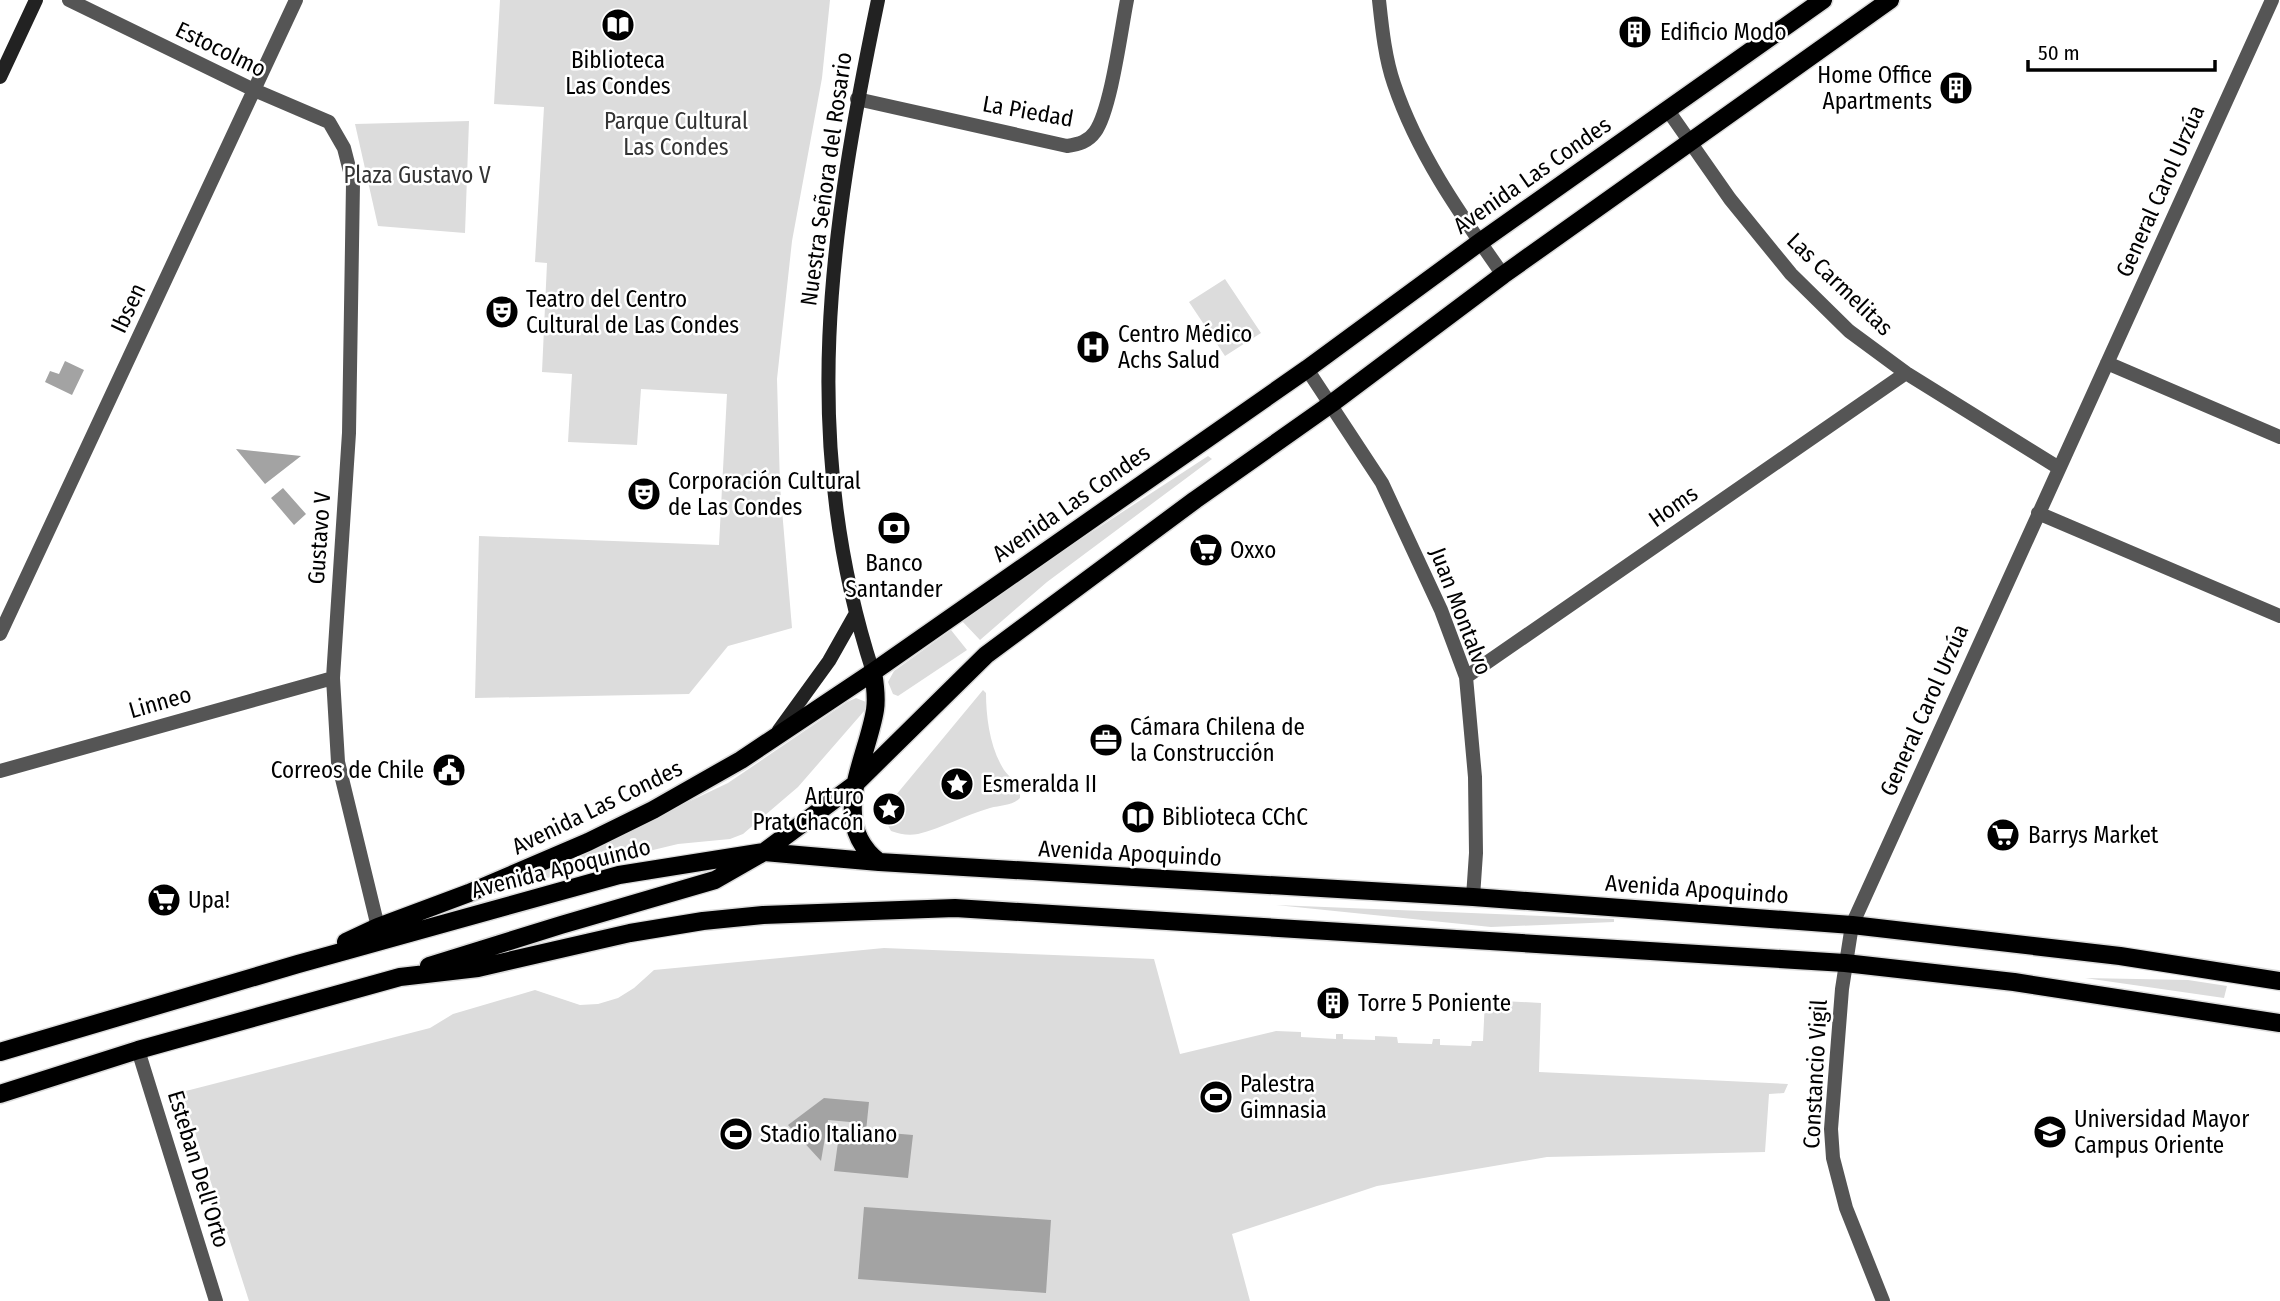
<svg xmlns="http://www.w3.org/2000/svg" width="2280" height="1301" font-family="'Fira Sans Condensed',sans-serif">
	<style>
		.green { fill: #dcdcdc }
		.water { fill: #a3a3a3 }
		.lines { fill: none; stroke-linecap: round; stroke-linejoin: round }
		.primary-casing { stroke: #dbdbdb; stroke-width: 21 }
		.street { stroke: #555; stroke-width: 14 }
		.secondary { stroke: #222; stroke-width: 14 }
		.primary { stroke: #000; stroke-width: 18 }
		.labels { text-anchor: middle; stroke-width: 5; stroke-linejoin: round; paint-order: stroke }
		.poi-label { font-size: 23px; fill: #000; stroke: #fff; text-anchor: start }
		.street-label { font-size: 23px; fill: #000; stroke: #fff }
		.park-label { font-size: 23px; fill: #333; stroke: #fff }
	</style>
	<rect width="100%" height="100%" fill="#fff"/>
	<path class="green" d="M500,0h330l-8,78 -30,163 -15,138 3,107 12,142 -64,18 -39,48 -214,4 4,-162 240,9 8,-151 -86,-5 -4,56 -69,-3 4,-68 -30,-2 5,-109 -12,-1 9,-155 -50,-3z
		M469,121l-4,112 -87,-7 -23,-102z
		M1225,279l36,54 -36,23 -36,-54z
		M1208,456l4,3 -165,123 -67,58 -18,-19 87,-61z
		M951,630l16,20 -69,46 -5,-2 -5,-12 6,-11z
		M983,690l3,3c0,24 4,55 18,77 8,11 17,13 16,28 -8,8 -19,7 -30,10 -25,7 -48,20 -72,26 -10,2 -18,0 -27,-3l-8,-15 2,-12 11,-9z
		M856,698l10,4 -1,8 -67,77 -55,47 -13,5 -52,5 -79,19 -117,34 46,-19 200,-95 119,-81z
		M1276,905l338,14v3l-123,5z
		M884,948l270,11 26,95 96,-23 25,1v5l35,2v-5h7v5l32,1v-4l22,1 1,6 34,1 1,-5h7v6l31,1 1,-5h11l2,-41 56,3 -2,69 249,12 -4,9 -15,1 -4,58 -218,5 -170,29 -145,48 18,67h-1001l-67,-209 248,-64 23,-14 82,-24 45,15 18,-1 20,-6 16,-10 20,-18z
		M2085,978l103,2 39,6 -3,12z"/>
	<path class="water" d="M65,361l19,9 -12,25 -27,-13 5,-11 9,3z
		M236,449l65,7 -36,28z
		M283,488l23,26 -12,11 -23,-27z
		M824,1098l45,4 -3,29 47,4 -5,43 -74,-7 6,-43 11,1 -1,-7 -22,-2 -7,41 -33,-36z
		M864,1207l187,13 -5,73 -188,-14z"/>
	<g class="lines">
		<defs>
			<path id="primary" d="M873,672c2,12 4,25 2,38 -8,50 -48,112 4,152
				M346,942l32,-15 91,-34 119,-51 65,-32 88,-50 132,-88 434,-303 173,-127 343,-242
				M429,966l132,-41 154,-45 49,-28 90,-67 132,-130 209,-155 136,-96 172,-129 387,-275
				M0,1052l298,-88 321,-89 145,-23 115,10 594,35 379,28 268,31 160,25
				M0,1094l138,-44 262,-73 78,-9 152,-35 73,-12 60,-6 192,-7 890,55 169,19 266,41"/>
		</defs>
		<use href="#primary" class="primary-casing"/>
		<path class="street" d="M69,0l185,90 75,32 15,26 9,35 -4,250 -16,245 5,84 40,165
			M1379,0c3,28 6,58 15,84 24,71 67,131 109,191
			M857,99l210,47c12,-2 21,-4 28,-14 16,-22 26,-102 32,-132
			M1667,109l63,90 61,75 58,57 57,42 153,95
			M2107,363l173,74
			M1307,369l75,114 59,127 25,67 9,100 1,76 -3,44
			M2038,513l242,103
			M0,634l296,-634
			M1466,677l440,-304
			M0,771l333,-93
			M138,1050l78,251
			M1883,1301l-37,-93 -13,-50 -2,-29 11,-140 10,-64 420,-925"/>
		<path class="secondary" d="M0,77l36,-77
			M873,672c-75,-230 -43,-441 5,-672
			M779,730l50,-69 26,-46"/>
		<use href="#primary" class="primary"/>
	</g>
	<defs>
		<symbol id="library-disc" viewBox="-11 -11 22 22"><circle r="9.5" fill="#000" stroke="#fff"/><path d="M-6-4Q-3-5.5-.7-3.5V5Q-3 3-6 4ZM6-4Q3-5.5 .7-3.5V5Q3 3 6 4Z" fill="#fff"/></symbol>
		<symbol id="building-disc" viewBox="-11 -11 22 22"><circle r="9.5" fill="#000" stroke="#fff"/><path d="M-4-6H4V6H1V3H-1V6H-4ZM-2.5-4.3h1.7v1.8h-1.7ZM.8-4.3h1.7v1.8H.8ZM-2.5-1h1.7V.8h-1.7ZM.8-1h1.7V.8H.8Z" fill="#fff"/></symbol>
		<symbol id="theatre-disc" viewBox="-11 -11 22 22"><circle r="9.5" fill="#000" stroke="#fff"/><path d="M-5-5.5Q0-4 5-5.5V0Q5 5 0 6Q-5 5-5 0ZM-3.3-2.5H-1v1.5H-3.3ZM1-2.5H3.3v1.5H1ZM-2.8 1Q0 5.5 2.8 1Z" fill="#fff"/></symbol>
		<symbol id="hospital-disc" viewBox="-11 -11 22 22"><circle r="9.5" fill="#000" stroke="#fff"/><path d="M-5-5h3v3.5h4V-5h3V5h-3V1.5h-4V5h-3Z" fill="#fff"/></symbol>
		<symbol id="bank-disc" viewBox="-11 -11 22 22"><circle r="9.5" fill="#000" stroke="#fff"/><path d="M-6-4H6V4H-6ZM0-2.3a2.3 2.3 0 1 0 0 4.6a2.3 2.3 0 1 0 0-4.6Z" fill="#fff"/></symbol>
		<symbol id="supermarket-disc" viewBox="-11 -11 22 22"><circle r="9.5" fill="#000" stroke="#fff"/><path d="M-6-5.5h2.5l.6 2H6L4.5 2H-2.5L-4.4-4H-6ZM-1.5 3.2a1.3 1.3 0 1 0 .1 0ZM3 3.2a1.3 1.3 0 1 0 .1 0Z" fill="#fff"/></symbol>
		<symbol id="office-disc" viewBox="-11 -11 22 22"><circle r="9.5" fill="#000" stroke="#fff"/><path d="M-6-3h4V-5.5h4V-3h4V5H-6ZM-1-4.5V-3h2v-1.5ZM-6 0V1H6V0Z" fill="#fff"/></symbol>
		<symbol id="civic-disc" viewBox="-11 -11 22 22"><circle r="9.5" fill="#000" stroke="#fff"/><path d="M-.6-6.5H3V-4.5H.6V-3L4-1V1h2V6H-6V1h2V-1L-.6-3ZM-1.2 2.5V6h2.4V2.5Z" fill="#fff"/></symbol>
		<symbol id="sight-disc" viewBox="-11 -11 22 22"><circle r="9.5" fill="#000" stroke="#fff"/><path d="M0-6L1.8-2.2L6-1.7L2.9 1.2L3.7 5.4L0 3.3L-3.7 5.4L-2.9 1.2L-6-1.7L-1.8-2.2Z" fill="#fff"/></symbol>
		<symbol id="stadium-disc" viewBox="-11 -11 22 22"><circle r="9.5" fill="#000" stroke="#fff"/><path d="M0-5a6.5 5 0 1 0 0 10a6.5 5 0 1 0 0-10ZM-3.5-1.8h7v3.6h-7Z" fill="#fff"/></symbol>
		<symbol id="university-disc" viewBox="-11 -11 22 22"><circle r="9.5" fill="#000" stroke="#fff"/><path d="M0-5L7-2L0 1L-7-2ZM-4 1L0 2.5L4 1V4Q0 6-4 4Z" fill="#fff"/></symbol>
	</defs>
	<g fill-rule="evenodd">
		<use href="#library-disc" x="599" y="6" width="38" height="38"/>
		<use href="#building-disc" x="1616" y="13" width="38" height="38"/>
		<use href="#building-disc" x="1937" y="69" width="38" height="38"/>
		<use href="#theatre-disc" x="483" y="293" width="38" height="38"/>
		<use href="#hospital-disc" x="1074" y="328" width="38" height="38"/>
		<use href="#theatre-disc" x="625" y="475" width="38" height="38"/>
		<use href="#bank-disc" x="875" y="509" width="38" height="38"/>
		<use href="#supermarket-disc" x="1187" y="531" width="38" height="38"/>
		<use href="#office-disc" x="1087" y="721" width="38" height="38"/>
		<use href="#civic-disc" x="430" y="751" width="38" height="38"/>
		<use href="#sight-disc" x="938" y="765" width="38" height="38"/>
		<use href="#sight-disc" x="870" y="790" width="38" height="38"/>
		<use href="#library-disc" x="1119" y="798" width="38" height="38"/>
		<use href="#supermarket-disc" x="1984" y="816" width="38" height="38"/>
		<use href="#supermarket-disc" x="145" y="881" width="38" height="38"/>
		<use href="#building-disc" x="1314" y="984" width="38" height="38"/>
		<use href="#stadium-disc" x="1197" y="1078" width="38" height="38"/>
		<use href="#university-disc" x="2031" y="1113" width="38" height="38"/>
		<use href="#stadium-disc" x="717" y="1115" width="38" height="38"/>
	</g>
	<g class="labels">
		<g class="poi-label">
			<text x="1660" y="40">Edificio Modo</text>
			<text x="618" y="68" text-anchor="middle">Biblioteca<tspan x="618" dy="26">Las Condes</tspan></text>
			<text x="1932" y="83" text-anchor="end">Home Office<tspan x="1932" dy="26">Apartments</tspan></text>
			<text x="526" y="307">Teatro del Centro<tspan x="526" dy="26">Cultural de Las Condes</tspan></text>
			<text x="1118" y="342">Centro Médico<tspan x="1118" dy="26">Achs Salud</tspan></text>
			<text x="668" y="489">Corporación Cultural<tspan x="668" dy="26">de Las Condes</tspan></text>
			<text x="1230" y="558">Oxxo</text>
			<text x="894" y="571" text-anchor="middle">Banco<tspan x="894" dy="26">Santander</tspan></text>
			<text x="1130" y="735">Cámara Chilena de<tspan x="1130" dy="26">la Construcción</tspan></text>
			<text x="424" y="778" text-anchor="end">Correos de Chile</text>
			<text x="982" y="792">Esmeralda II</text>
			<text x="864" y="804" text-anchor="end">Arturo<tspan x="864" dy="26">Prat Chacón</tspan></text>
			<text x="1162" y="825">Biblioteca CChC</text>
			<text x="2028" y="843">Barrys Market</text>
			<text x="188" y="908">Upa!</text>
			<text x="1358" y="1011">Torre 5 Poniente</text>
			<text x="1240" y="1092">Palestra<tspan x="1240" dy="26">Gimnasia</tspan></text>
			<text x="2074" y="1127">Universidad Mayor<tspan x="2074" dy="26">Campus Oriente</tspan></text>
			<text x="760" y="1142">Stadio Italiano</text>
		</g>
		<g class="street-label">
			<text transform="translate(221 49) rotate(26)" y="8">Estocolmo</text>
			<text transform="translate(1028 111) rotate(10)" y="8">La Piedad</text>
			<text transform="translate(1532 175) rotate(-35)" y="8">Avenida Las Condes</text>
			<text transform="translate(826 179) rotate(-82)" y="8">Nuestra Señora del Rosario</text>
			<text transform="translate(2160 191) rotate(-66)" y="8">General Carol Urzúa</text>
			<text transform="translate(1840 284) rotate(44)" y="8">Las Carmelitas</text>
			<text transform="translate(128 308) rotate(-65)" y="8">Ibsen</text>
			<text transform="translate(1071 503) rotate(-35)" y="8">Avenida Las Condes</text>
			<text transform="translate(1673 506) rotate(-35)" y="8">Homs</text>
			<text transform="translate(319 538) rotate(-86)" y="8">Gustavo V</text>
			<text transform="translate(1461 611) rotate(69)" y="8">Juan Montalvo</text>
			<text transform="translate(160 702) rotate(-16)" y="8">Linneo</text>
			<text transform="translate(1924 710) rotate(-66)" y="8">General Carol Urzúa</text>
			<text transform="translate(597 807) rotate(-26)" y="8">Avenida Las Condes</text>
			<text transform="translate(1130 853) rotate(3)" y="8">Avenida Apoquindo</text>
			<text transform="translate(561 868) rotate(-14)" y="8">Avenida Apoquindo</text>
			<text transform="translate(1697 889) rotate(4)" y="8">Avenida Apoquindo</text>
			<text transform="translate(1815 1074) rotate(-87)" y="8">Constancio Vigil</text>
			<text transform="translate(199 1169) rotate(73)" y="8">Esteban Dell'Orto</text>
		</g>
		<g class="park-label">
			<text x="676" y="129">Parque Cultural<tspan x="676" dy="26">Las Condes</tspan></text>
			<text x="417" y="183">Plaza Gustavo V</text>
		</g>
	</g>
	<path d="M2028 60v10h187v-10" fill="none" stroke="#000000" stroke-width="3.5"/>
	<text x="2038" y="60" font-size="21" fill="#000000" stroke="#ffffff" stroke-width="5" paint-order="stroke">50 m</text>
</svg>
